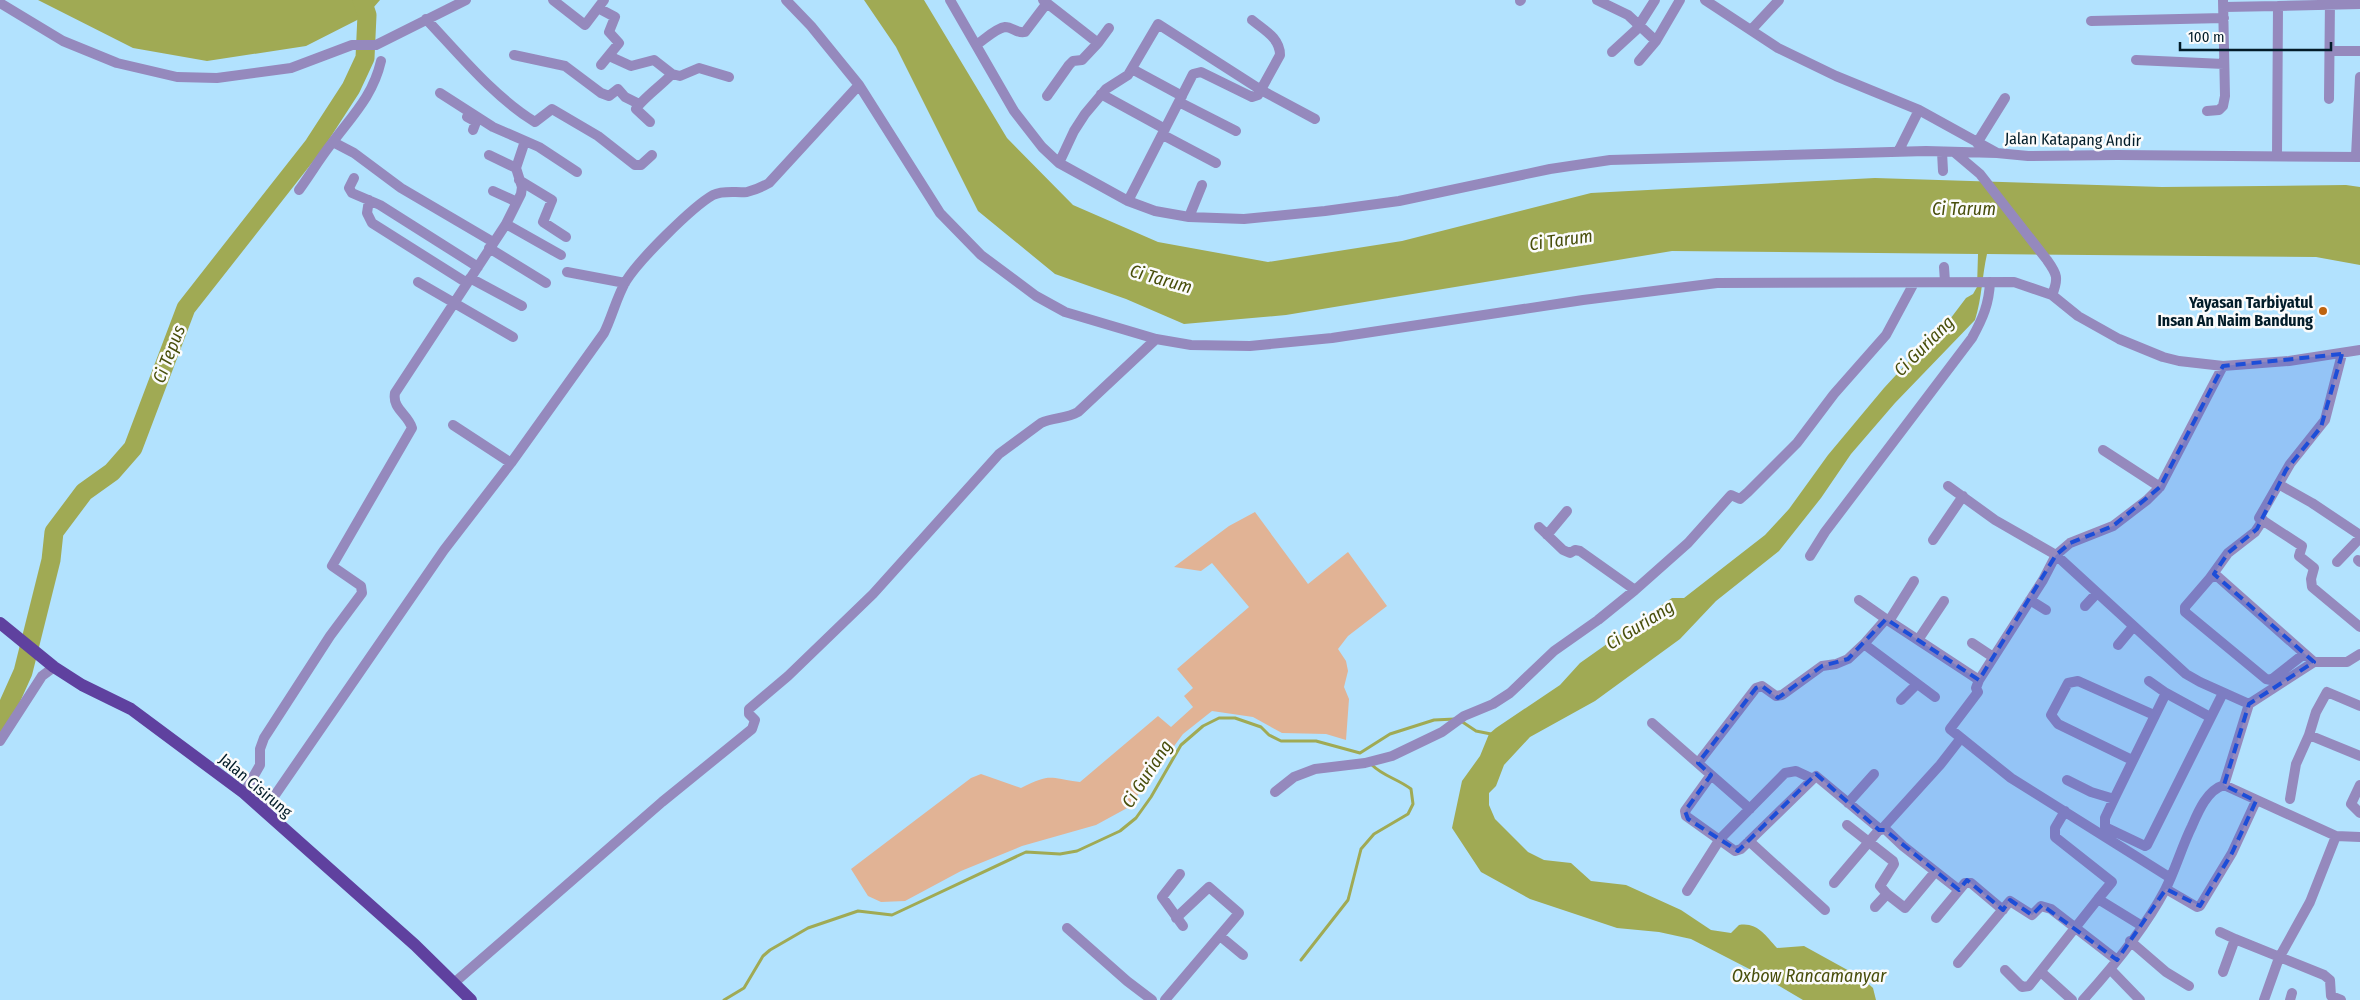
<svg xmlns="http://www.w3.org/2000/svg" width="2360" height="1000" font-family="'Fira Sans Condensed',sans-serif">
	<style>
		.green { fill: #e1b395 }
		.water { fill: #a0aa54 }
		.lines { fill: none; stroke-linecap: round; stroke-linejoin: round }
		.stream { stroke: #a0aa54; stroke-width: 3 }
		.river { stroke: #a0aa54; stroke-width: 19 }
		.minor { stroke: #9589bd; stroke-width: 10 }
		.major { stroke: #5f419f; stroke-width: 12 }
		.marked { fill: #1d4ed8; fill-opacity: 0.2; stroke: #1d4ed8; stroke-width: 4; stroke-dasharray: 10 6; stroke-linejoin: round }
		.poi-dot { fill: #be630e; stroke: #fbfbfb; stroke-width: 2 }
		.labels { text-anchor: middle; stroke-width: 5; stroke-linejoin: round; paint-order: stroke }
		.street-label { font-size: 16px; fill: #021c29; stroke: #fbfbfb }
		.poi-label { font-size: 16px; font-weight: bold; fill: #021c29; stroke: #fbfbfb; text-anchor: end }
		.water-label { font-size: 18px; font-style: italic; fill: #484e0b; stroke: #fbfbfb }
	</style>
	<rect width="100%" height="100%" fill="#b2e2fe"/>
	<path class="green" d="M1255,512l53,72 40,-32 39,54 -39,30 -10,13 8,12 2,10 -4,16 5,12 -3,41 -20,-6 -44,-1 -29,-16 -41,-6 -29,23 -54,73 -33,18 -74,21 -61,25 -56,30 -24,1 -13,-6 -17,-27 120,-91 10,-4 40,14c31,-15 26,-10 59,-6l78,-66 13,11 22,-20 -9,-11 9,-8 -16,-19 72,-62 -37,-44 -11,8 -27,-4 55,-41z"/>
	<path class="water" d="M38,0h342l-13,15 -61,31 -99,15 -74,-13z
		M864,0h60l83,138 66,67 85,37 110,20 134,-21 189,-48 284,-15 287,9 184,-2 14,2v78l-44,-8 -329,-3c-5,22 -5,44 -12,66l-80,83 -44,51 -30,44 -42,53 -63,50 -36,38 -85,62 -65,36 -26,28 -8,21 -7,7v12l6,14 33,33 16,8 27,3 20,18 35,4 55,25 30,20 20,3 8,-8c18,-3 26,10 38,23l27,-2 58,32 11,10 3,12h-73l-44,-26 -68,-35 -32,-7 -42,-4 -87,-29 -49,-27 -29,-44 10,-47 18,-25 9,-22 7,-6 64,-43 20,-22 92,-65h12l81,-63 24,-26 39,-54 56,-67 36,-39 18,-14 28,-37 7,-4 4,-7 1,-33 -306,-3 -386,64 -102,9 -58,-25 -71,-25 -77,-63 -82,-164z"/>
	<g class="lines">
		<path class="stream" d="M1461,721l15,10 15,3
			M1301,960l47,-60 13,-51 13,-15 34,-20 5,-10 -2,-15c-13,-10 -28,-13 -39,-24
			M724,1000l20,-12 19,-32 7,-6 38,-22 50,-17 34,4 134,-63 34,2 17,-3 43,-20 16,-13 15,-21 30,-52 22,-19 16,-8h16l26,9 8,8 12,6h35l44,12 30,-19 44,-14 21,-1"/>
		<path class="river" d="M0,723l23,-51 28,-112 3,-28 30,-40 28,-20 21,-24 53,-140 128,-163 37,-57 14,-30 2,-43 -5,-15"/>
		<path class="minor" d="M553,0l32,25 19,-25
			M786,0l25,26 48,59 81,128 41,42 55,41 29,16 91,27 35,6 59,1 82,-8 251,-38 134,-17 297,-1 38,13 26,21 41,23 44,18 16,4 44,5 66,-5 71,-11
			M950,0l64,111 28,36 17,16 69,38 27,10 34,6 55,2 81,-8 74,-10 151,-32 60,-9 316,-9 71,2
			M1043,0l55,43 11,-15
			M1597,0l31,15 28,26 24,-41
			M1705,0l73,48 58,28 83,34 78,43 31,3 89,-1 243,2
			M1520,1l1,-1
			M0,3l63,38 54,22 60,14 40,1 74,-10 61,-23h24l90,-45
			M2224,7l54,-1
			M598,8l17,9 -6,15 10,11 -18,22
			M426,19c34,36 67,77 109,103l17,-13 46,27 37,29h6l11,-10
			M2091,21l133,-3
			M1752,29l27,-29
			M976,45c8,-5 20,-17 29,-18 8,0 12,7 20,5l22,-29
			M2330,51h30
			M1612,52l24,-22 19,-30
			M514,55l51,11 36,27 8,3 9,-7 7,8 14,7
			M609,56l22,10 23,-6 18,14c-9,10 -31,26 -36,35l14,13
			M2136,60l88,4
			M1639,61l17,-20
			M1132,69l50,27
			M672,74l8,2 19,-8 30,9
			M440,93l53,34 46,20 38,25
			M1101,94l64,35
			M1047,96l22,-31 4,-4 9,-1 16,-17
			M2329,99l1,-99
			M1179,102l57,29
			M2207,111l12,-1 4,-4 2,-10 -2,-96
			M467,117l9,5 -3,8
			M1163,135l53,28
			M333,142l21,11 47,35 92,54
			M1977,143l28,-45
			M1898,152l21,-42
			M1942,152l1,19
			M1954,152l26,22 67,86c10,14 12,18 5,35
			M2277,155l1,-149 82,-2
			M2356,156l4,-79
			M1059,163l15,-32 11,-17 21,-25 22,-14 30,-51 103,66 54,29
			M516,168l9,-27
			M354,178l-5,10 3,5 28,12 98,62
			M519,180l33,20 -9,22 23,15
			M299,190c11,-15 21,-32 33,-47 20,-27 41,-47 49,-82
			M493,191l24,11
			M369,200l-2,13 5,10 95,60
			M1128,201l65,-127 8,-2 51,25 6,-2 22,-40c0,-17 -16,-25 -28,-35
			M1189,217l13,-32
			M506,224l55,31
			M489,248l57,35
			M1944,267l1,15
			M567,272l58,11
			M470,278l52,28
			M418,282l95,55
			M2342,354l-17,66 -35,44 -31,54 43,28 -3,10 15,12 -3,11 1,8 48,40
			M453,425l58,38
			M2103,450l57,37
			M2280,485l32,18 48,32
			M1948,486l47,34 61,35 130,119 14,8 49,22
			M1539,527l24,23 7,3 5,-3 5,1 55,39
			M1547,535l20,-24
			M1933,540l30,-44
			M1810,556l15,-24 147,-194c11,-20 17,-34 18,-56
			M2358,560l2,2
			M2337,562l23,-24
			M2210,578l18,-25 27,-21 8,-12
			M1859,600l27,19
			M2030,600l16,10
			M2085,606l12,-13
			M1889,621l25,-40
			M1918,640l26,-39
			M1972,643l21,14
			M1864,644l71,53
			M2118,645l15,-18
			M2304,654l-33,26 -5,-1 -81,-67v-5l25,-29 7,-2 97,86
			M2149,681l17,12
			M1901,700l15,-15
			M2360,706l-33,-14 -11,20 -7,23 51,21
			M1652,723l98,86
			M0,741l42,-65 12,-9
			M2132,760l-74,-36 -7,-9 17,-32 10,-2 76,34
			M1698,763l58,-75 6,-2 14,10 6,-1 40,-29 14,-2 12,-5 16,-15 22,-25 93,61
			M1711,775l-26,36 1,5 49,35 6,-2 75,-73 65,54 59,-65 21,-27
			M2067,780l24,12 23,7 52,-106 44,24
			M2224,785l25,-81 65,-42h33l13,-8
			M2360,785l-9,19 9,9
			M1275,792l19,-15 21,-8 50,-6 27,-7 50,-24 22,-16 29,-12 17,-11 44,-42 44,-31 37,-30 53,-47 43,-48 9,4 8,-7 49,-49 37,-49 52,-59 28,-52
			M244,793l16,-28v-16l4,-11 66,-102 32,-43 -1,-7 -29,-20 80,-138c-4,-14 -20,-19 -17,-35l111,-169 15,-30 1,-7 -6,-19 -27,-13
			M2114,799l-9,19v9l40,19 2,-1 76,-152
			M2290,799l6,-35 13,-29
			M1848,803l26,-29
			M264,811l180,-261 67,-87 93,-130c8,-16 13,-37 22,-52 13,-21 66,-74 87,-86 11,-5 23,-2 34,-3 8,-2 15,-5 22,-9l90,-98
			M2065,811l-10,17v9l57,45 -14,17
			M1847,825l46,36 1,3 -14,22 7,8
			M1884,828l19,18 56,44
			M1749,841l76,69
			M1180,874l-18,23 21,29
			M2169,877l-158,-99 -61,-49 28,-37 -2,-4 3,-8 64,-100 13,-25 14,-12 43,-17 34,-26 13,-13 63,-121
			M1834,883l45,-53
			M2166,889l31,18 3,-1 32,-53 24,-52
			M1687,891l33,-52 65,-66 11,-2 15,7
			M1875,907l12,-13 18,14 30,-36
			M1936,918l29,-35h6l32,27
			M1067,928l60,53 25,19
			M2220,932l15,7 -12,33
			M1220,936l23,19
			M2235,939l89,36 6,5 1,16 10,4
			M2130,941l36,31 23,14
			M1958,963l52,-62 22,14 9,-9 10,3 66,51
			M2110,969l30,31
			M2005,970l17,17 7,-1 69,-87 44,27
			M2041,972l31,28
			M454,983l208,-181 90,-73 3,-9 -6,-6v-5l39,-33 85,-82 126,-140 42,-31c12,-6 25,-4 37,-11l78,-73
			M1165,1000l74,-87 -30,-26 -33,31
			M2083,1000c30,-33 61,-70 82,-110 10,-19 17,-44 27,-64 6,-14 15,-36 32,-41l112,51 24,1
			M2264,1000l15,-42 31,-56 26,-66
			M2290,1000l2,-7"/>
		<path class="major" d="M0,623l54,44 28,18 49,24 113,84 171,152 56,55"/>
	</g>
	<path class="marked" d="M2342,354l-21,73 -35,43 -29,59 -29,24 -14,21 100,88 -65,42 -25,81 32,16 -24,52 -32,53 -34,-17 -49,71 -75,-55 -10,10 -22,-15 -7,10 -36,-30 -8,10 -74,-60h-6l-63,-56 -78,77 -50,-32 -3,-8 26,-36 -13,-12 58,-75 6,-2 16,12 44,-32 26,-7 38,-40 93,61 77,-125 14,-12 43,-17 47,-39 63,-121z"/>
	<circle class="poi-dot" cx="2323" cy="311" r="5"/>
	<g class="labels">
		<g class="street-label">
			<text transform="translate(2073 139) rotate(1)" y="6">Jalan Katapang Andir</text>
			<text transform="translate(256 785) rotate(40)" y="6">Jalan Cisirung</text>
		</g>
		<g class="poi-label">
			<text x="2313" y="308">Yayasan Tarbiyatul<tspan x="2313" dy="18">Insan An Naim Bandung</tspan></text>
		</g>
		<g class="water-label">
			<text x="1964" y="215">Ci Tarum</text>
			<text transform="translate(1561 240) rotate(-8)" y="6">Ci Tarum</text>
			<text transform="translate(1161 279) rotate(16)" y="6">Ci Tarum</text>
			<text transform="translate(1924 346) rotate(-45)" y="6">Ci Guriang</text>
			<text transform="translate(169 354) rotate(-69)" y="6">Ci Tepus</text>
			<text transform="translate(1640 625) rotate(-32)" y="6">Ci Guriang</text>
			<text transform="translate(1147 774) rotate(-57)" y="6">Ci Guriang</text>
			<text x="1809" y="982">Oxbow Rancamanyar</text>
		</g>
	</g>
	<path d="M2180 42v8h151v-8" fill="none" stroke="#021c29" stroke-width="2.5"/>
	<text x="2188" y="42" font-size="15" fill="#021c29" stroke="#fbfbfb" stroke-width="4" paint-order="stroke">100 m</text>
</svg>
